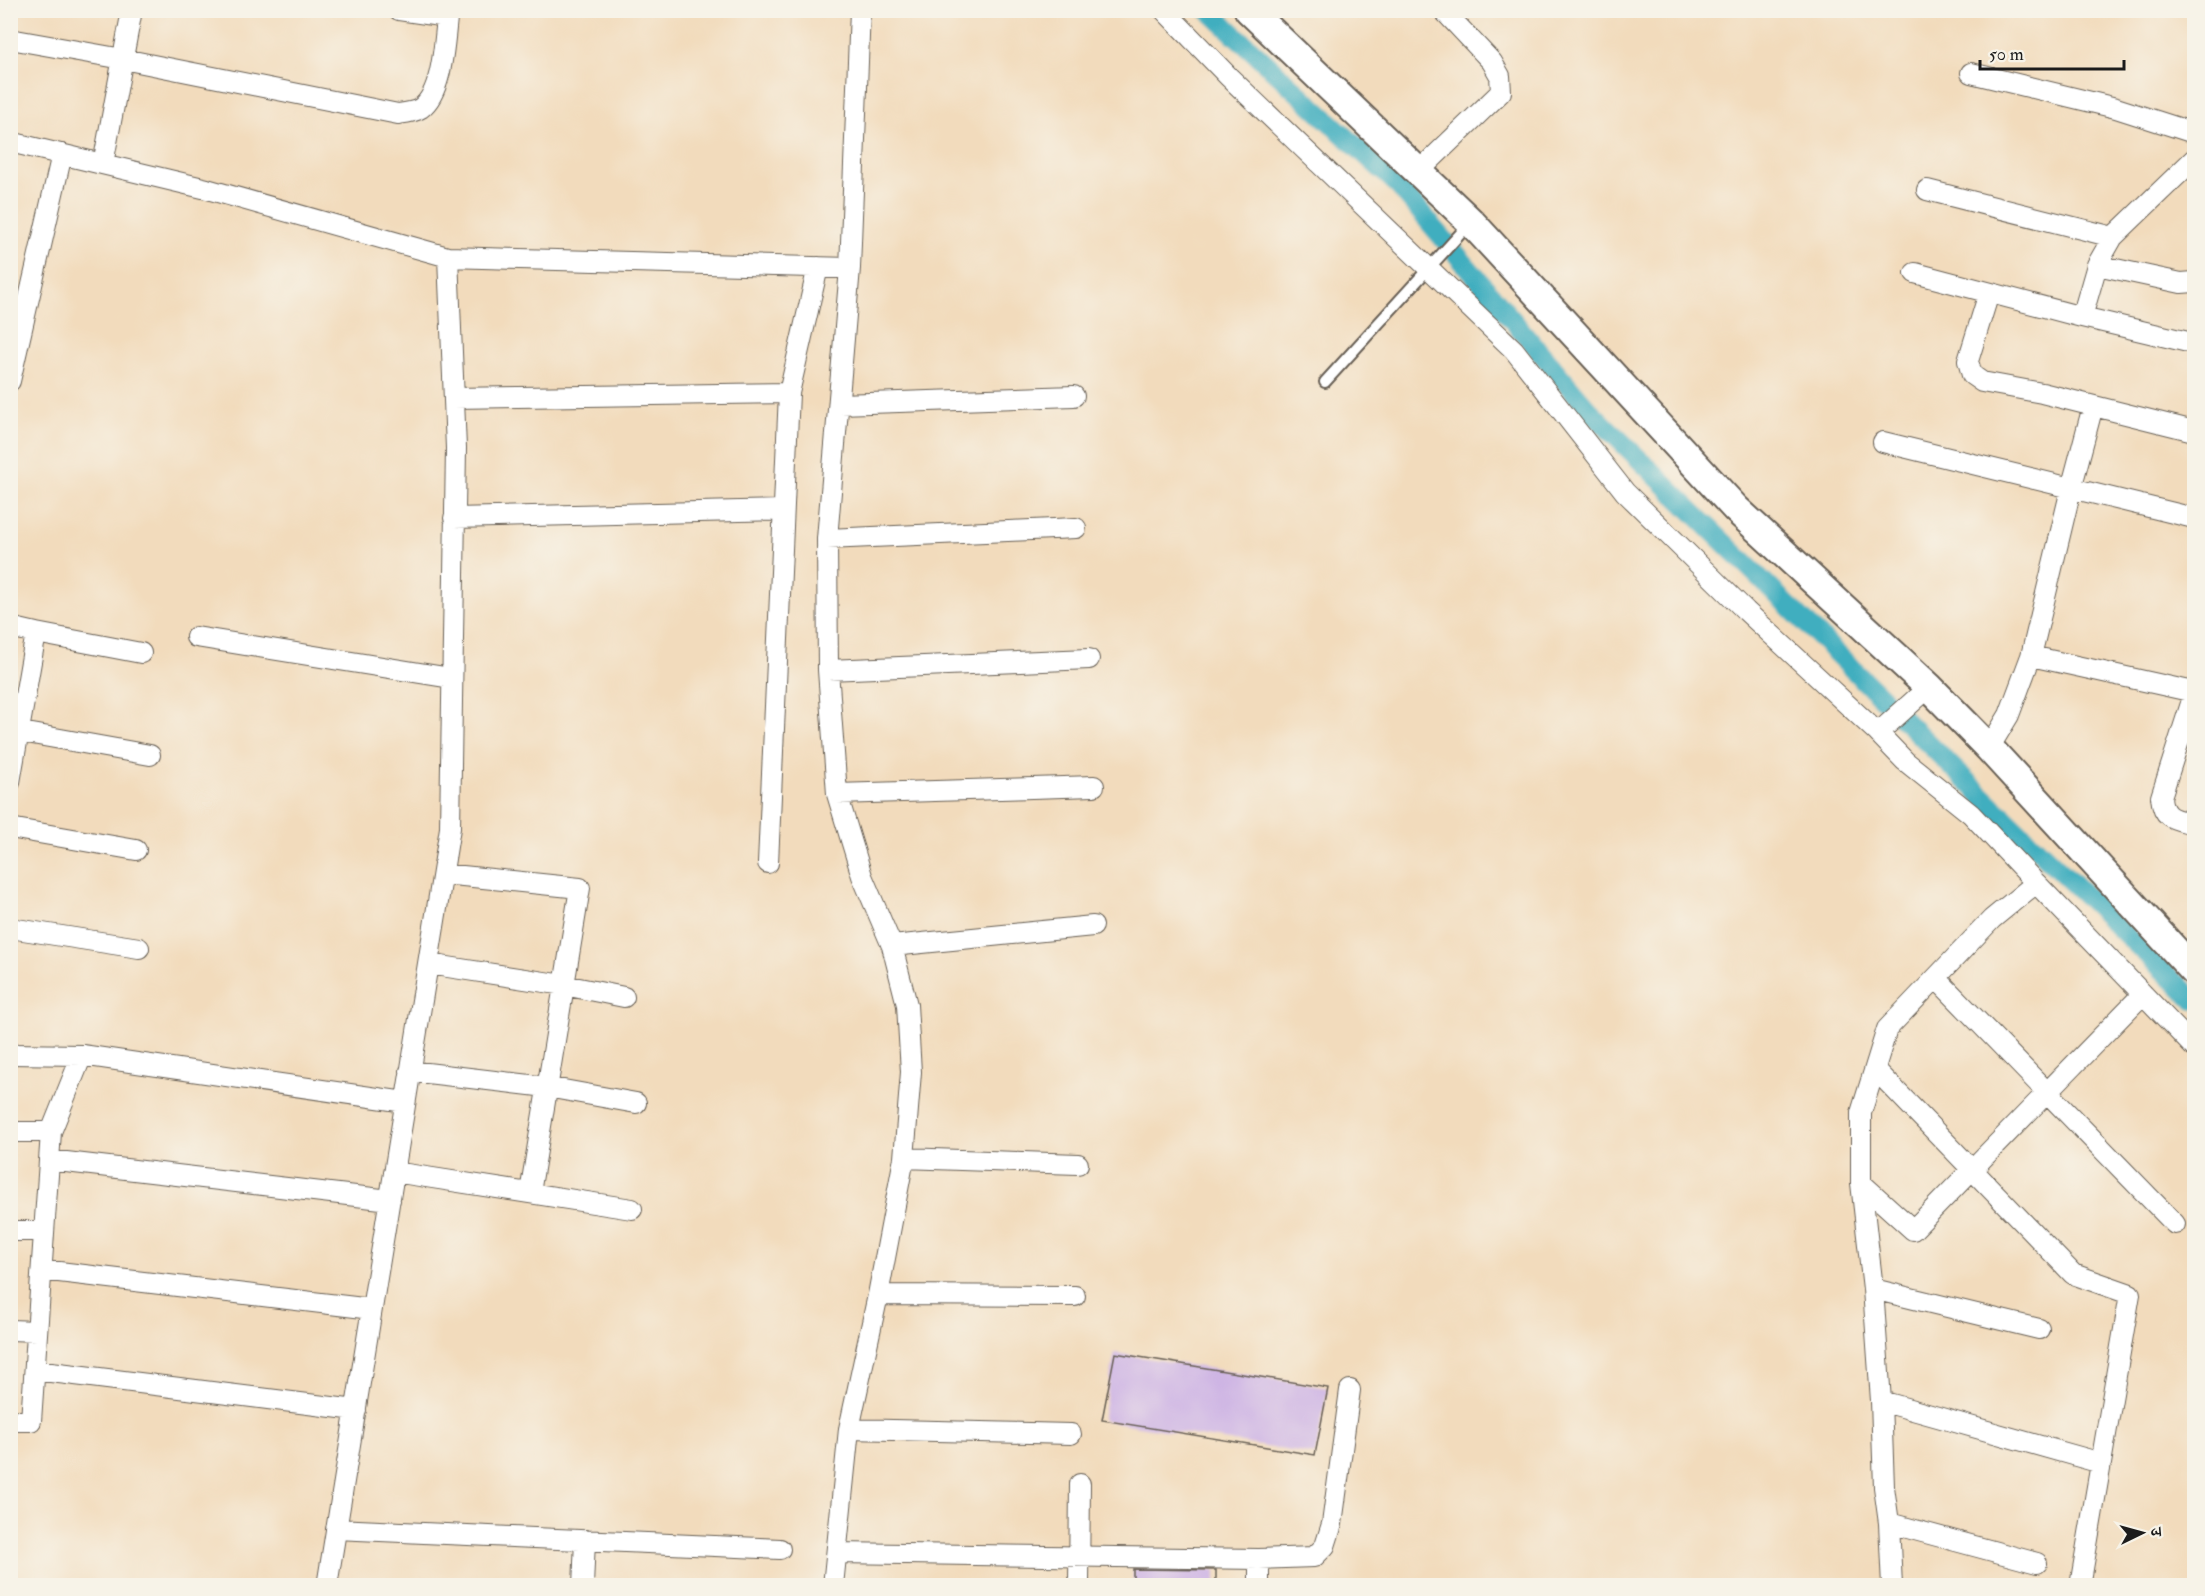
<svg xmlns="http://www.w3.org/2000/svg" width="2205" height="1596" font-family="'IM FELL Double Pica','Noto Serif Devanagari',serif">
	<style>
		.lines { fill: none; stroke-linecap: round; stroke-linejoin: round }
		.canal { stroke: #41aebf; stroke-width: 20 }
		.building { fill: #cdb3e4 }
		.lane-casing { stroke: #675f54; stroke-width: 14 }
		.street-casing { stroke: #675f54; stroke-width: 22 }
		.secondary-casing { stroke: #675f54; stroke-width: 32 }
		.lane { stroke: #fff; stroke-width: 10 }
		.street { stroke: #fff; stroke-width: 20 }
		.secondary { stroke: #fff; stroke-width: 28 }
	</style>
	<rect width="100%" height="100%" fill="#f7f3e8"/>
	<filter id="ink" filterUnits="userSpaceOnUse"><feTurbulence type="fractalNoise" baseFrequency=".0167" numOctaves="2"/><feDisplacementMap in="SourceGraphic" scale="12" xChannelSelector="R" yChannelSelector="G"/><feConvolveMatrix kernelMatrix="1 2 1 2 8 2 1 2 1" color-interpolation-filters="sRGB"/></filter>
	<filter id="wash" filterUnits="userSpaceOnUse"><feTurbulence type="fractalNoise" baseFrequency=".008" numOctaves="4" result="noise"/><feDisplacementMap in="SourceGraphic" scale="24" xChannelSelector="R" yChannelSelector="G"/><feGaussianBlur stdDeviation="1.35" result="paint"/><feColorMatrix in="noise" values="0 0 0 0 0 0 0 0 0 0 0 0 0 0 0 0 0 1.4 0 .05"/><feComposite in="paint" operator="in"/></filter>
	<g filter="url(#wash)">
		<rect width="100%" height="100%" fill="#f2dbbc"/>
		<g class="lines">
			<path class="canal" d="M1208,10l188,173 192,226 362,356 244,235"/>
		</g>
		<g id="blocks">
			<path class="building" d="M1115,1353l213,35 -13,67 -213,-35z
				M1133,1569l83,1v16h-83z"/>
		</g>
	</g>
	<g filter="url(#ink)">
		<use href="#blocks" fill-opacity="0" stroke="#675f54" stroke-width="1.5"/>
		<g class="lines">
			<defs>
				<path id="lane" d="M1325,382l146,-160"/>
				<path id="street" d="M399,10l48,7
					M1164,10l65,67 285,273 111,142 121,119 132,122
					M10,39l113,20 275,55c8,-1 17,-2 23,-6 23,-17 23,-70 27,-98
					M1971,73l145,35 78,25
					M10,142l197,47 241,68 8,191 -6,380 -123,758
					M103,164l29,-154
					M1418,172l83,-80 -1,-16 -8,-14 -49,-52
					M1927,190l186,47
					M448,257l402,11
					M2097,265l84,18 13,-1
					M1915,273l167,44 106,25
					M1989,293l-21,68 4,14 10,7 60,11 152,38
					M2082,317l15,-52 16,-28 81,-78
					M10,381l52,-227
					M454,398l335,-5
					M840,404l234,-8
					M1883,442l311,76
					M454,518l329,-8
					M827,539l249,-11
					M10,627l26,6 -26,149
					M36,633l105,20
					M196,637l255,41
					M2031,656l163,36
					M828,670l261,-11
					M2194,694l-33,103c2,23 14,22 33,27
					M10,730l140,25
					M1989,748l20,-33 22,-59 40,-167 22,-83
					M837,794l257,-8
					M10,828l126,22
					M768,863l21,-470 29,-126
					M443,874l137,14 -50,305
					M2036,883l158,164
					M10,928l129,20
					M892,946l201,-20
					M428,964l136,21 60,12
					M1936,978l239,246
					M10,1054l72,1 -31,77 -20,289h-21
					M82,1055l323,47
					M1875,1069l198,205 57,20 -50,292
					M410,1071l137,16 89,16
					M10,1132h41
					M904,1158l174,6
					M49,1160l341,40
					M394,1172l238,37
					M1861,1183l52,47 230,-236
					M10,1231h34
					M42,1270l330,39
					M1873,1289l166,40
					M878,1295l197,1
					M10,1330l27,1
					M35,1370l321,40
					M1881,1401l220,62
					M849,1429l222,5
					M1889,1523l148,40
					M336,1529l444,20
					M837,1553l422,6 55,-2 11,-11 7,-22 18,-134
					M583,1586l2,-46
					M833,1586l16,-157 29,-134 26,-137 7,-86 -4,-67 -15,-59 -30,-70 -25,-82 -9,-124 -1,-131 23,-271 10,-258
					M1079,1586l1,-102
					M1259,1586v-27
					M1892,1586l-3,-63 -5,-36 -3,-86 -8,-112 -12,-106v-70l26,-84 105,-110 44,-36 -65,-69 -66,-53 -27,-28 51,-46"/>
				<path id="secondary" d="M1249,10l222,212 265,287 193,178 60,61 205,223"/>
			</defs>
			<use href="#lane" class="lane-casing"/>
			<use href="#street" class="street-casing"/>
			<use href="#secondary" class="secondary-casing"/>
			<use href="#lane" class="lane"/>
			<use href="#street" class="street"/>
			<use href="#secondary" class="secondary"/>
		</g>
	</g>
	<rect width="2205" height="1596" fill="none" stroke="#f7f3e8" stroke-width="36"/>
	<g transform="translate(2142 1533) rotate(85)" stroke="#f7f3e8" stroke-width="4.5" paint-order="stroke">
	<path d="M0-4.5L10 22L0 15L-10 22Z" fill="#1c1c1c"/>
	<text y="-9" font-size="16" font-weight="bold" text-anchor="middle" fill="#1c1c1c">उ</text>
	</g>
	<path d="M1980 60v9h144v-9" fill="none" stroke="#1c1c1c" stroke-width="3"/>
	<text x="1989" y="60" font-size="18" fill="#1c1c1c" stroke="#f7f3e8" stroke-width="4.5" paint-order="stroke">50 m</text>
</svg>
